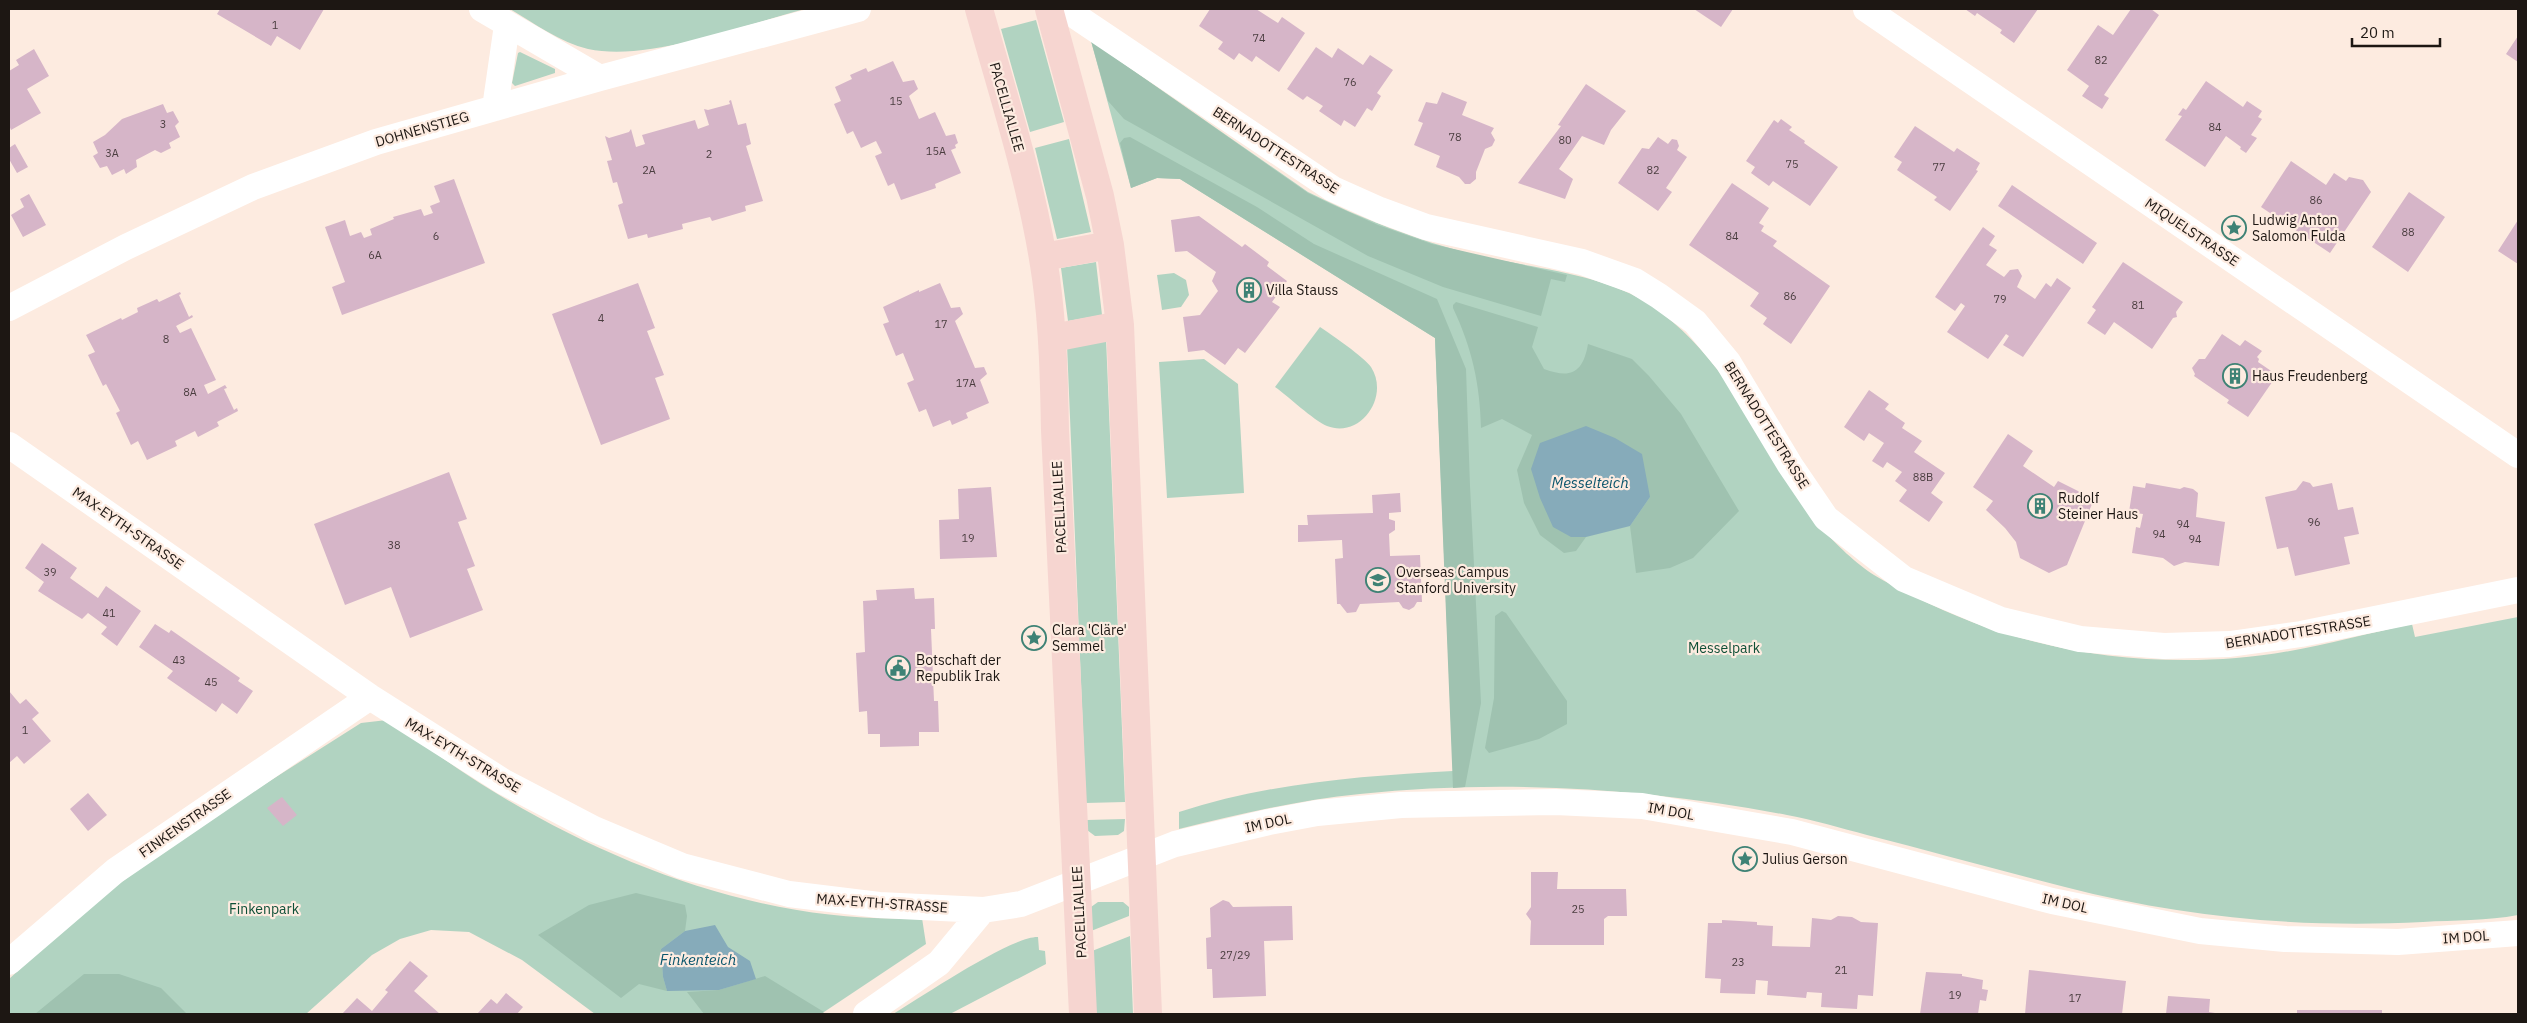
<svg xmlns="http://www.w3.org/2000/svg" width="2527" height="1023" font-family="'IBM Plex Sans',sans-serif">
	<style>
		.green { fill: #b1d3c1 }
		.forest { fill: #9fc2b0 }
		.water { fill: #86abba }
		.building { fill: #d6b5c8 }
		.lines { fill: none; stroke-linecap: round; stroke-linejoin: round }
		.street { stroke: #fff; stroke-width: 26 }
		.secondary { stroke: #f6d5d0; stroke-width: 28 }
		.labels { text-anchor: middle; stroke-width: 4.5; stroke-linejoin: round; paint-order: stroke }
		.number-label { font-size: 11px; fill: #4b3e40 }
		.street-label { font-size: 14px; fill: #1d1713; stroke: #fdebe0 }
		.poi-label { font-size: 14px; fill: #1d1713; stroke: #fdebe0; text-anchor: start }
		.park-label { font-size: 14px; fill: #0e4f36; stroke: #fdebe0 }
		.water-label { font-size: 15px; font-style: italic; fill: #0b566d; stroke: #fdebe0 }
	</style>
	<rect width="100%" height="100%" fill="#fdebe0"/>
	<path class="green" d="M510,9h295c-61,16 -156,53 -217,40 -28,-7 -53,-25 -78,-40z
		M1036,20l28,102 -34,10 -29,-103z
		M1091,41l217,151c54,27 108,48 167,63 56,13 129,18 177,51 62,43 95,107 135,169 11,17 21,38 35,53 12,15 36,37 52,47 13,8 27,14 40,21 98,51 212,71 322,62 58,-4 119,-22 176,-34l3,13 103,-20v298c-31,6 -63,5 -95,7 -123,6 -238,-4 -358,-35 -66,-17 -132,-35 -198,-52 -26,-7 -53,-15 -80,-20 -141,-27 -284,-36 -427,-21 -61,6 -121,20 -181,35v-17c89,-29 182,-36 274,-41l-18,-433 -255,-159 -23,-1 -26,10z
		M520,52l35,17v4l-40,13 -3,-3 6,-30z
		M1069,139l22,93 -34,7 -22,-91z
		M1096,262l6,53 -34,6 -7,-53z
		M1174,273l12,7 3,15 -8,12 -19,3 -5,-35z
		M1320,327c13,9 43,29 51,40 19,29 -10,72 -44,59 -14,-6 -39,-30 -52,-39z
		M1106,338l19,464 -39,1 -19,-458z
		M1204,359l34,25 6,109 -77,5 -8,-136z
		M387,720c35,23 68,48 104,70 127,78 280,135 431,128l4,26 -105,70h-226l-73,-54 -53,-28 -38,-2 -31,9 -28,16 -66,59h-297v-35l84,-76 98,-72 170,-108z
		M1125,819l-1,12 -6,4 -23,1 -8,-6v-10z
		M1098,902h25l6,5v9l-38,15v-24z
		M1130,936l3,78h-39l-2,-63z
		M1038,937l1,13 6,1 1,13 -96,50h-57c27,-16 118,-78 145,-77z"/>
	<path class="forest" d="M1091,41l217,152 23,11 47,21 54,19 135,31 -2,7 -14,-3 -10,37 -98,-29 -75,-31 -244,-137 -16,-18z
		M1130,137l127,70 57,37 123,55 29,70 4,117 11,217 -16,84 -12,1 -18,-450 -255,-159 -23,-1 -26,10 -11,-45 4,-5z
		M1456,302l82,25 -6,20 12,22c27,10 39,4 44,-25l44,15 17,17 32,38 58,97 -46,47 -23,10 -34,5 -6,-47 20,-29 -79,40h15l-10,14 -12,2 -24,-18 -16,-32 -7,-33 15,-35 -30,-16 -21,9c-1,-44 -9,-80 -28,-120v-3z
		M1502,611l4,2 61,88v23l-28,15 -50,14 -4,-5 9,-50 1,-82z
		M636,893l49,12 2,11 -2,15 -24,18 2,28 4,14 -28,-7 -18,14 -83,-63 51,-30z
		M84,974h35l42,14 26,26h-152z
		M765,976l59,36 -3,2h-117l-17,-22 32,-2z"/>
	<path class="water" d="M1586,426l29,12 27,16 8,43 -20,29 -44,11h-15l-18,-10 -13,-29 -9,-29 9,-26z
		M715,925l13,22 22,14 6,18 -37,11 -52,1 -4,-14 -2,-28 24,-18z"/>
	<path class="building" d="M220,9h104l-24,41 -23,-14 -6,10 -54,-32z
		M1210,9h46l22,14 4,-6 23,16 -26,39 -23,-16 -4,6 -13,-9 -5,7 -16,-11 5,-7 -24,-16z
		M1694,9h39l-12,18z
		M1965,9h73l-24,34 -14,-10 2,-3 -25,-17 -2,3z
		M2131,9h20l8,6 -55,80 5,3 -7,11 -20,-13 7,-10 -22,-16 31,-45 15,10z
		M2518,36v26l-12,-8z
		M1316,47l16,11 6,-10 25,17 7,-10 23,15 -16,23 4,3 -9,15 -5,-3 -12,19 -11,-7 -3,6 -22,-15 4,-5 -16,-10 -4,4 -16,-11z
		M34,49l15,27 -22,13 14,24 -30,17 -2,-5v-54l10,-6 -3,-5z
		M893,61l10,21 11,-2 4,9 -9,7 10,23 16,-7 11,24 9,-2 3,9 -3,2 1,3 -5,2 10,23 -26,11 1,4 -35,12 -7,-17 -6,3 -13,-30 7,-3 -6,-12 -15,7 -8,-17 -6,3 -13,-30 7,-3 -6,-14 17,-8 -2,-4 16,-7 2,4z
		M2206,81l37,26 4,-6 15,10 -4,6 4,2 -11,16 6,3 -11,15 -6,-4 1,-2 -15,-11 -21,31 -40,-27 17,-24 -4,-1 5,-7 3,2z
		M1586,84l40,27 -15,19 -7,15 -22,-9 -23,33 14,10 -8,20 -47,-16 43,-57 -3,-1z
		M1442,92l25,10 -5,13 32,13 -3,5 4,7 -3,6 -7,3 -9,23v7l-6,5h-5l-6,-7 -23,-10 4,-11 -26,-11 9,-22 -5,-2 8,-19 11,2z
		M731,100l7,25 8,-2 5,21 -5,2 17,55 -18,5 1,5 -34,10 -2,-4 -28,7 1,5 -35,9 -1,-4 -19,5 -10,-34 5,-2 -6,-21 -4,1 -6,-22 5,-1 -7,-24 4,2 20,-6 2,-3 5,18 9,-3 -3,-9 53,-15 3,9 11,-4 -5,-16 4,1 22,-6 -1,-3z
		M163,104l4,9 6,-2 6,11 -4,4 5,11 -11,6 2,5 -10,5 -6,-3 -19,10 1,7 -11,7 -2,-5 -12,6 -5,-9 -7,2 -7,-12 5,-3 -5,-11 12,-7 17,-16z
		M1781,119l11,8 -3,3 16,11 -1,2 34,24 -28,39 -37,-25 -4,5 -18,-13 4,-6 -9,-6 28,-41 4,3z
		M1915,126l39,26 3,-4 23,15 -4,7 2,1 -28,40 -16,-11 3,-3 -40,-27 5,-8 -8,-5z
		M1658,137l10,7 4,-5 5,1 2,6 -2,4 10,7 -21,31 6,4 -14,19 -40,-28 24,-35 7,1z
		M15,144l13,23 -11,6 -8,-14v-11z
		M2291,161l35,24 8,-12 12,8 3,-4 14,3 8,12 -41,61 -69,-46z
		M454,179l31,84 -143,52 -10,-28 13,-5 -20,-55 20,-7 5,16 11,-4 3,6 8,-3 -2,-6 24,-10 -1,-2 28,-8 3,7 9,-3 -3,-7 10,-4 -6,-16z
		M1732,183l37,25 -10,15 5,3 -3,5 16,10 -4,5 57,40 -39,58 -28,-20 4,-6 -17,-12 9,-13 -70,-48z
		M2012,185l85,58 -14,21 -85,-58z
		M2409,192l36,25 -37,55 -36,-25z
		M29,194l17,31 -23,12 -12,-22 13,-8 -4,-8z
		M1199,216l43,31 3,-3 24,18 -2,4 20,15 -15,21 8,5 -35,46 -7,-5 -13,17 -21,-15 -16,2 -5,-35 17,-2 18,-24 -6,-10 4,-9 -29,-21 -12,1 -4,-32z
		M2518,220v44l-20,-13z
		M1983,227l12,9 -6,9 8,5 -11,15 18,12 6,-7 8,-1 4,7 -5,11 18,12 11,-16 5,4 6,-9 14,10 -48,69 -20,-12 6,-9 -3,-2 -18,25 -41,-27 18,-26 -4,-3 -6,8 -20,-14z
		M2123,262l60,40 -7,10 1,5 -4,1 -21,31 -38,-27 -9,13 -18,-12 9,-13 -4,-3z
		M638,283l17,45 -8,3 17,44 -9,3 15,41 -69,26 -49,-131z
		M940,283l11,25 9,-1 3,7 -8,7 20,47 9,-1 3,7 -7,6 9,23 -23,10 2,5 -16,7 -2,-5 -17,7 -7,-18 -7,3 -12,-29 7,-3 -11,-27 -7,3 -13,-32 6,-2 -6,-15 36,-17v2z
		M180,292l1,2 -2,1 10,22 3,-2 1,2 -17,9 4,7 11,-5 25,52 -12,5 4,9 17,-9 2,3 -3,1 10,21 3,-2 1,3 -21,11 2,4 -21,11 -3,-6 -20,10 2,5 -30,14 -9,-19 -7,4 -15,-32 4,-2 -14,-27 -3,2 -15,-31 7,-3 -9,-17 35,-17 1,2 16,-8 -1,-4 20,-9 2,3z
		M2222,334l18,12 5,-6 17,11 -5,6 2,2 -1,3 19,13 -29,42 -21,-14 2,-3 -35,-24 1,-2 -3,-6 7,-9h6z
		M1869,390l20,14 -4,5 20,14 -3,5 20,13 -8,11 31,21 -14,20 12,9 -14,20 -30,-21 8,-11 -12,-9 7,-9 -15,-10 -4,6 -11,-7 12,-18 -15,-10 -5,8 -20,-14z
		M2008,434l25,17 -10,15 31,21 4,-6 36,18 -27,66 -18,8 -29,-15 -4,-16 -11,-14 -19,-18 7,-9 -20,-14z
		M449,472l18,47 -9,3 17,44 -8,3 16,41 -73,28 -19,-51 -46,18 -31,-81z
		M2303,481l7,2 3,4 19,-4 6,27 15,-3 6,27 -15,3 6,27 -55,12 -7,-29 -11,2 -12,-52 31,-7z
		M2146,483l34,6 4,-2 9,2 5,4 -2,24 29,5 -6,44 -34,-4 -11,4 -11,-8 -31,-5 4,-26 4,1 3,-14 -14,-2 4,-26 12,2z
		M991,487l6,70 -57,2 -1,-39 20,-1 -1,-30z
		M1400,493l1,19 -12,1v6l6,2v9l-6,4 1,22 30,-1 2,47h-5l-3,5 -5,3 -6,-2 -4,-6 -39,2 -4,8 -9,1 -7,-9h-3l-2,-45 8,-1 -1,-18 -44,2v-17h10l-1,-10 66,-2 -1,-18z
		M42,543l35,25 -7,10 28,20 8,-12 35,25 -24,35 -16,-12 6,-7 -19,-14 -6,6 -44,-28 6,-9 -19,-14z
		M914,588l1,11 19,-1 1,31h-4l3,72h4l1,31h-20v14l-39,1v-13h-12l-1,-23 -8,1 -3,-59 9,-1 -2,-51 14,-1 -1,-10z
		M155,624l14,9 2,-3 69,48 -2,3 15,10 -16,23 -15,-11 -6,9 -49,-34 6,-7 -34,-24z
		M9,691l11,13 6,-5 13,14 -7,6 19,22 -27,23 -7,-8 -8,7z
		M88,793l19,22 -19,16 -18,-22z
		M282,797l15,18 -14,11 -16,-18z
		M1531,872h27l-1,17h69l1,27h-19l-4,3v26h-74l1,-24 -5,-7 5,-7z
		M1223,900l6,2 4,5 59,-1 1,34 -29,1 2,55 -53,2 -1,-29h-5l-1,-31 5,-1 -1,-29z
		M1838,916l14,1 9,5 17,1 -5,73 -15,-1 -1,14 -36,-2 1,-14 -15,-1 -1,6 -39,-3 1,-14 -12,-1 -1,14 -35,-1 1,-14 -16,-1 3,-55h14v-3l35,2v3l16,1 -1,20 38,1 2,-29 19,2z
		M410,961l18,15 -14,15 26,23h-98l15,-16 15,13 16,-19 -3,-2z
		M2029,970l97,11 -4,33h-97z
		M1926,972l36,2v2l21,4 -1,9 6,1 -2,11 -6,-1 -2,14h-58z
		M506,993l17,14 -6,7h-40l14,-15 6,5z
		M2168,996l42,3 -1,13 12,2h-55z
		M2297,1010h85v4h-85z"/>
	<g class="lines">
		<path class="street" d="M482,9l118,69
			M1065,9l268,180 47,21 46,17 156,35 53,19 24,15 36,26 33,40 62,103 36,53 78,61 97,41 79,19 84,7 66,-2 71,-10 217,-44
			M1866,9l652,446
			M495,108l12,-83
			M9,308l117,-61 127,-60 123,-45 224,-64 258,-69
			M9,445l361,252 134,85 90,47 88,37 107,28 90,11 104,5 38,-6 154,-60 94,-22 48,-9 84,-8 154,-3 87,4 150,26 260,69 148,30 85,8 113,3 120,-9
			M9,962l106,-91 255,-174
			M866,1014l73,-51 44,-53"/>
		<path class="secondary" d="M979,9c25,89 54,177 67,269 7,51 8,101 9,152l28,584
			M1049,9l51,187 10,49 10,80 28,689
			M1043,257l67,-12
			M1053,338l67,-13"/>
	</g>
	<defs>
		<symbol id="sight-ring" viewBox="-11 -11 22 22"><circle r="9.5" fill="#fdebe0" stroke="#3e8275" stroke-width="1.5"/><path d="M0-6L1.8-2.2L6-1.7L2.9 1.2L3.7 5.4L0 3.3L-3.7 5.4L-2.9 1.2L-6-1.7L-1.8-2.2Z" fill="#3e8275"/></symbol>
		<symbol id="building-ring" viewBox="-11 -11 22 22"><circle r="9.5" fill="#fdebe0" stroke="#3e8275" stroke-width="1.5"/><path d="M-4-6H4V6H1V3H-1V6H-4ZM-2.5-4.3h1.7v1.8h-1.7ZM.8-4.3h1.7v1.8H.8ZM-2.5-1h1.7V.8h-1.7ZM.8-1h1.7V.8H.8Z" fill="#3e8275"/></symbol>
		<symbol id="university-ring" viewBox="-11 -11 22 22"><circle r="9.5" fill="#fdebe0" stroke="#3e8275" stroke-width="1.5"/><path d="M0-5L7-2L0 1L-7-2ZM-4 1L0 2.5L4 1V4Q0 6-4 4Z" fill="#3e8275"/></symbol>
		<symbol id="civic-ring" viewBox="-11 -11 22 22"><circle r="9.5" fill="#fdebe0" stroke="#3e8275" stroke-width="1.5"/><path d="M-.6-6.5H3V-4.5H.6V-3L4-1V1h2V6H-6V1h2V-1L-.6-3ZM-1.2 2.5V6h2.4V2.5Z" fill="#3e8275"/></symbol>
	</defs>
	<g fill-rule="evenodd">
		<use href="#sight-ring" x="2220" y="214" width="28" height="28"/>
		<use href="#building-ring" x="1235" y="276" width="28" height="28"/>
		<use href="#building-ring" x="2221" y="362" width="28" height="28"/>
		<use href="#building-ring" x="2026" y="492" width="28" height="28"/>
		<use href="#university-ring" x="1364" y="566" width="28" height="28"/>
		<use href="#sight-ring" x="1020" y="624" width="28" height="28"/>
		<use href="#civic-ring" x="884" y="654" width="28" height="28"/>
		<use href="#sight-ring" x="1731" y="845" width="28" height="28"/>
	</g>
	<g class="labels">
		<g class="number-label">
			<text x="275" y="29">1</text>
			<text x="1259" y="42">74</text>
			<text x="2101" y="64">82</text>
			<text x="1350" y="86">76</text>
			<text x="896" y="105">15</text>
			<text x="163" y="128">3</text>
			<text x="2215" y="131">84</text>
			<text x="1455" y="141">78</text>
			<text x="1565" y="144">80</text>
			<text x="936" y="155">15A</text>
			<text x="112" y="157">3A</text>
			<text x="709" y="158">2</text>
			<text x="1792" y="168">75</text>
			<text x="1939" y="171">77</text>
			<text x="649" y="174">2A</text>
			<text x="1653" y="174">82</text>
			<text x="2316" y="204">86</text>
			<text x="2408" y="236">88</text>
			<text x="436" y="240">6</text>
			<text x="1732" y="240">84</text>
			<text x="375" y="259">6A</text>
			<text x="1790" y="300">86</text>
			<text x="2000" y="303">79</text>
			<text x="2138" y="309">81</text>
			<text x="601" y="322">4</text>
			<text x="941" y="328">17</text>
			<text x="166" y="343">8</text>
			<text x="966" y="387">17A</text>
			<text x="190" y="396">8A</text>
			<text x="1923" y="481">88B</text>
			<text x="2314" y="526">96</text>
			<text x="2183" y="528">94</text>
			<text x="2159" y="538">94</text>
			<text x="968" y="542">19</text>
			<text x="2195" y="543">94</text>
			<text x="394" y="549">38</text>
			<text x="50" y="576">39</text>
			<text x="109" y="617">41</text>
			<text x="179" y="664">43</text>
			<text x="211" y="686">45</text>
			<text x="25" y="734">1</text>
			<text x="1578" y="913">25</text>
			<text x="1235" y="959">27/29</text>
			<text x="1738" y="966">23</text>
			<text x="1841" y="974">21</text>
			<text x="1955" y="999">19</text>
			<text x="2075" y="1002">17</text>
		</g>
		<g class="street-label">
			<text transform="translate(1007 107) rotate(74)" y="5">PACELLIALLEE</text>
			<text transform="translate(422 129) rotate(-16)" y="5">DOHNENSTIEG</text>
			<text transform="translate(1276 150) rotate(33)" y="5">BERNADOTTESTRASSE</text>
			<text transform="translate(2192 232) rotate(34)" y="5">MIQUELSTRASSE</text>
			<text transform="translate(1767 425) rotate(58)" y="5">BERNADOTTESTRASSE</text>
			<text transform="translate(1059 507) rotate(-93)" y="5">PACELLIALLEE</text>
			<text transform="translate(128 528) rotate(35)" y="5">MAX-EYTH-STRASSE</text>
			<text transform="translate(2298 632) rotate(-9)" y="5">BERNADOTTESTRASSE</text>
			<text transform="translate(463 755) rotate(31)" y="5">MAX-EYTH-STRASSE</text>
			<text transform="translate(1671 811) rotate(10)" y="5">IM DOL</text>
			<text transform="translate(185 823) rotate(-35)" y="5">FINKENSTRASSE</text>
			<text transform="translate(1268 823) rotate(-12)" y="5">IM DOL</text>
			<text transform="translate(882 903) rotate(4)" y="5">MAX-EYTH-STRASSE</text>
			<text transform="translate(2065 903) rotate(13)" y="5">IM DOL</text>
			<text transform="translate(1079 912) rotate(-93)" y="5">PACELLIALLEE</text>
			<text transform="translate(2466 937) rotate(-4)" y="5">IM DOL</text>
		</g>
		<g class="poi-label">
			<text x="2252" y="225">Ludwig Anton<tspan x="2252" dy="16">Salomon Fulda</tspan></text>
			<text x="1266" y="295">Villa Stauss</text>
			<text x="2252" y="381">Haus Freudenberg</text>
			<text x="2058" y="503">Rudolf<tspan x="2058" dy="16">Steiner Haus</tspan></text>
			<text x="1396" y="577">Overseas Campus<tspan x="1396" dy="16">Stanford University</tspan></text>
			<text x="1052" y="635">Clara 'Cläre'<tspan x="1052" dy="16">Semmel</tspan></text>
			<text x="916" y="665">Botschaft der<tspan x="916" dy="16">Republik Irak</tspan></text>
			<text x="1762" y="864">Julius Gerson</text>
		</g>
		<g class="park-label">
			<text x="1724" y="653">Messelpark</text>
			<text x="264" y="914">Finkenpark</text>
		</g>
		<g class="water-label">
			<text x="1590" y="488">Messelteich</text>
			<text x="698" y="965">Finkenteich</text>
		</g>
	</g>
	<rect width="2527" height="1023" fill="none" stroke="#1d1713" stroke-width="20"/>
	<path d="M2352 38v8h88v-8" fill="none" stroke="#1d1713" stroke-width="2.5"/>
	<text x="2360" y="38" font-size="15" fill="#1d1713" stroke="#fdebe0" stroke-width="4" paint-order="stroke">20 m</text>
</svg>
